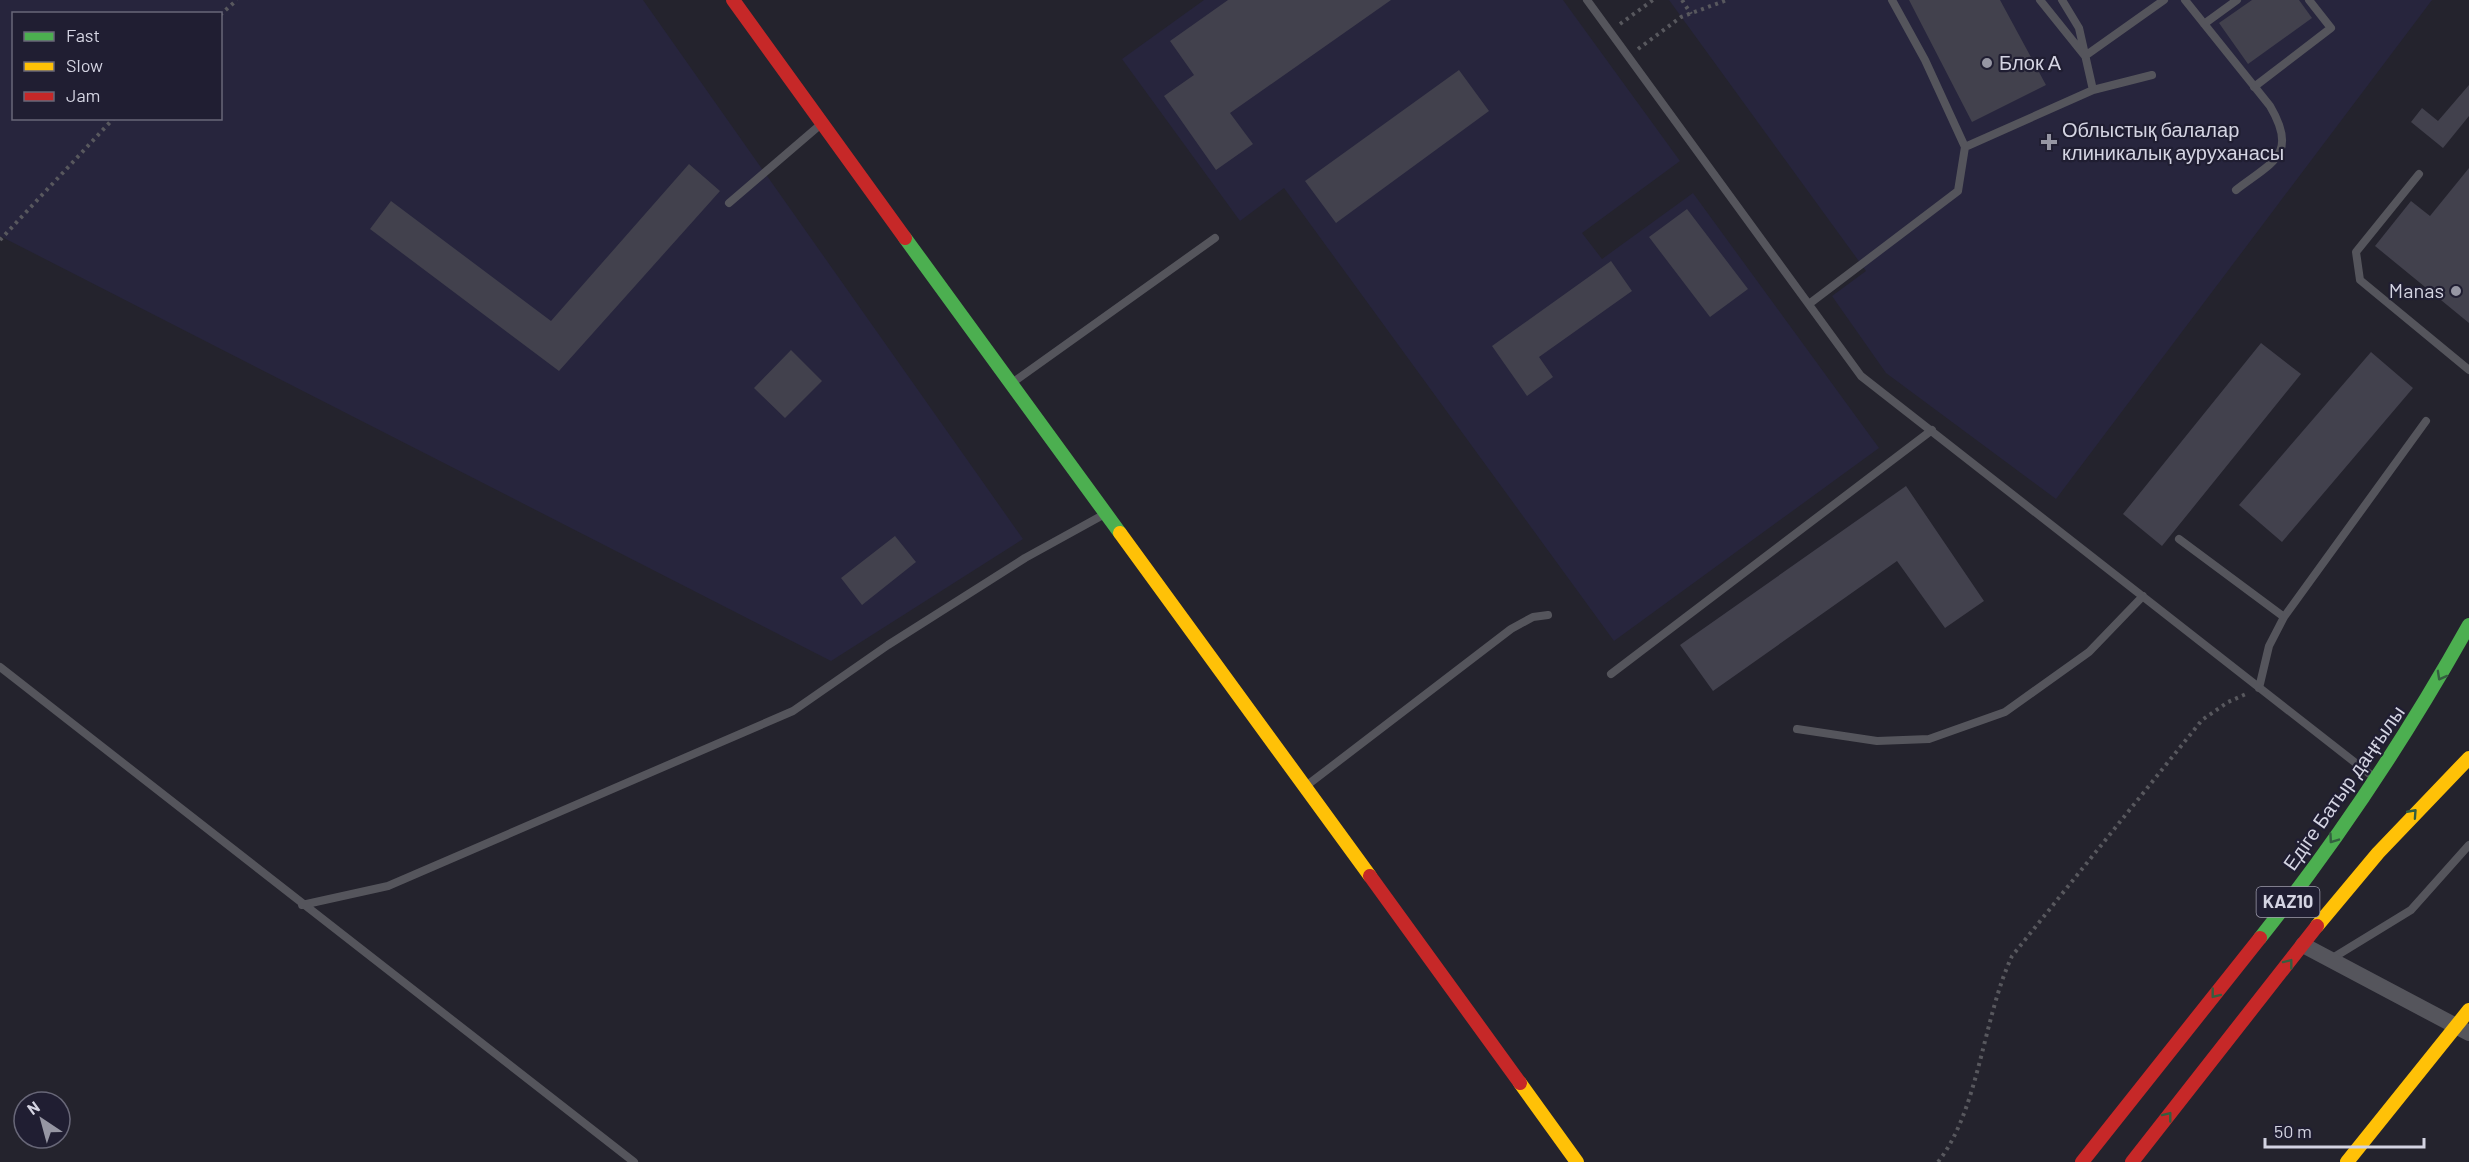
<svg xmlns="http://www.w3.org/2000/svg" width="2469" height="1162" font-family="Barlow,sans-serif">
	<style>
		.built { fill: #27253d; fill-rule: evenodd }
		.building { fill: #42414d }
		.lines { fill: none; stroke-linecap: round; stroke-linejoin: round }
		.path { stroke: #58585e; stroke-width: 4; stroke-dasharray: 3 4.5; stroke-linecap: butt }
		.lane { stroke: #55555c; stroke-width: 8 }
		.street { stroke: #55555c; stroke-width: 16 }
		.fast { stroke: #4caf50; stroke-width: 14 }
		.slow { stroke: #ffc107; stroke-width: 14 }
		.jam { stroke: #c62828; stroke-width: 14 }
		.oneway { stroke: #345f40 }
		.poi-dot { fill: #9696a3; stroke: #201e32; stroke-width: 2 }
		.labels { text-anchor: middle; stroke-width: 4.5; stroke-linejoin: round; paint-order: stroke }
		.shield { fill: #201e32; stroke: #9e9dad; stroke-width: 1.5 }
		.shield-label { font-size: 18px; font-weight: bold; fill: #d4d4e2 }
		.poi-label { font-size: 20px; fill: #d4d4e2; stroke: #201e32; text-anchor: start }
		.street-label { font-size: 20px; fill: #d4d4e2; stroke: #201e32 }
	</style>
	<rect width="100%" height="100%" fill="#24232d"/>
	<path class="built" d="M0,0h643l380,539 -192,122 -831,-425zM14,14h206v104h-206z
		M1204,0h359l117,161 -98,72 20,26 91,-66 186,255 -265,193 -330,-453 -44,33 -118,-162z
		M1669,0h763l-376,499 -170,-126 -54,-77 34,-25z"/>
	<path class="building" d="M1228,0h163l-161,113 23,31 -37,26 -52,-74 30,-21 -24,-34z
		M1909,0h91l46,85 -74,37z
		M2252,0h47l13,18 -64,46 -29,-41z
		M1459,70l30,41 -153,112 -31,-42z
		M2469,85v31l-26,32 -32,-26 11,-14 16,13z
		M689,164l31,27 -161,180 -189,-142 21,-28 160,120z
		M2469,168v155l-94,-77 36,-45 19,15z
		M1687,209l61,80 -38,28 -61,-80z
		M1611,261l21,30 -93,66 14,20 -26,19 -35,-50z
		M2261,343l40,31 -139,172 -39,-32z
		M791,350l31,31 -37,37 -31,-30z
		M2371,352l42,36 -131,154 -43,-37z
		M1906,486l78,115 -39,27 -48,-67 -184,130 -33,-46z
		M895,536l21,26 -54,43 -21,-27z"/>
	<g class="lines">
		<path class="path" d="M1682,0l9,14
			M220,15l17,-15
			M1620,24l33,-24
			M1638,49l43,-32 46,-17
			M0,240l114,-122
			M1938,1162c41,-52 45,-144 74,-206l190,-236 26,-18 18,-8"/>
		<path class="lane" d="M1587,0l274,376 510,399
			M2040,0l45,56 79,-56
			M2185,0l85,106c29,49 2,56 -34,84
			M2204,24l33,-24
			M2254,87l77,-59 -22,-28
			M2093,90l59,-15
			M1965,147l128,-57 -14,-62 -17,-28
			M2419,174l-63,78 4,28 109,90
			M729,203l91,-78
			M1809,304l149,-113 7,-44 -40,-87 -33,-60
			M1012,383l203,-145
			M2179,539l105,78
			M0,667l634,495
			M1611,674l321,-244
			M2259,688l10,-42 15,-29 142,-196
			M1797,729l80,12 52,-2 76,-27 84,-60 54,-56
			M1306,786l205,-157 22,-12 15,-2
			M302,905l86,-19 405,-175 95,-66 137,-87 78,-43
			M2331,959l80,-49 58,-65"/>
		<path class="street" d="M2303,945l166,88"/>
		<path class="fast" d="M905,238l215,295
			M2260,938c78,-98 148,-204 209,-313"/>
		<path class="slow" d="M1120,533l250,343
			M2317,926l61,-73 91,-95
			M1520,1083l57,79
			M2347,1162l122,-152"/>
		<path class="jam" d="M733,0l172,238
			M1370,876l150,207
			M2082,1162l178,-224
			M2132,1162l185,-236"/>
	</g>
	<defs><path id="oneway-chevron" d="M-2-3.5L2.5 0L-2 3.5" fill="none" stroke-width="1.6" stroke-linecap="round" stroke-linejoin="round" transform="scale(1.5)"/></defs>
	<g class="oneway">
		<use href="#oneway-chevron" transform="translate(2441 676) rotate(119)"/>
		<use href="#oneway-chevron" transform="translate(2413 813) rotate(-48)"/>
		<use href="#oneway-chevron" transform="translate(2333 839) rotate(125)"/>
		<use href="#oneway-chevron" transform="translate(2289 963) rotate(-52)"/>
		<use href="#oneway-chevron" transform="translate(2215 994) rotate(128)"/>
		<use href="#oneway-chevron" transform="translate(2168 1116) rotate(-52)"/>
	</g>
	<g class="poi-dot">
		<circle cx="1987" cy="63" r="6"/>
		<path d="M2046 133h6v6h6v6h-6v6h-6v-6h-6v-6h6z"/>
		<circle cx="2456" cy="291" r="6"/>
	</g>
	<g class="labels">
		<rect class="shield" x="2256.5" y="887" width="63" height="30" rx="4.5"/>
		<g class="shield-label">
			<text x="2288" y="908">KAZ10</text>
		</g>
		<g class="poi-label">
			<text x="1999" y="70">Блок А</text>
			<text x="2062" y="137">Облыстық балалар<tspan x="2062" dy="23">клиникалық ауруханасы</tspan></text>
			<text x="2444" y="298" text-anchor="end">Manas</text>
		</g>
		<g class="street-label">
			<text transform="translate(2344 788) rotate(-55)" y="7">Едіге Батыр даңғылы</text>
		</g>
	</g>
	<rect x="12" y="12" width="210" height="108" fill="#201e32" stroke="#686778" stroke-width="1.5"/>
	<rect x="24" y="32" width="30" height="9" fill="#4caf50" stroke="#686778" stroke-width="1.5"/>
	<text x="66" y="42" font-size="18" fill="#d4d4e2">Fast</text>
	<rect x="24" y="62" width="30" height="9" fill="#ffc107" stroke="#686778" stroke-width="1.5"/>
	<text x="66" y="72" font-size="18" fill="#d4d4e2">Slow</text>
	<rect x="24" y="92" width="30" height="9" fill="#c62828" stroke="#686778" stroke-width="1.5"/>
	<text x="66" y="102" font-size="18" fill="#d4d4e2">Jam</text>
	<g transform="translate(42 1120) rotate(324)"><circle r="28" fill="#201e32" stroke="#686778" stroke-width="1.5"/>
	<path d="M0-4.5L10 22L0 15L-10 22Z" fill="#9696a3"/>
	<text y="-9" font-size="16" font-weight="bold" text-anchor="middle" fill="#d4d4e2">N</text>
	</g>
	<path d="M2265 1138v9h159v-9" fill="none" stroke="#d4d4e2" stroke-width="3"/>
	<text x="2274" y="1138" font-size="18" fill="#d4d4e2" stroke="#201e32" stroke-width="4.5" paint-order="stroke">50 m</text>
</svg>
